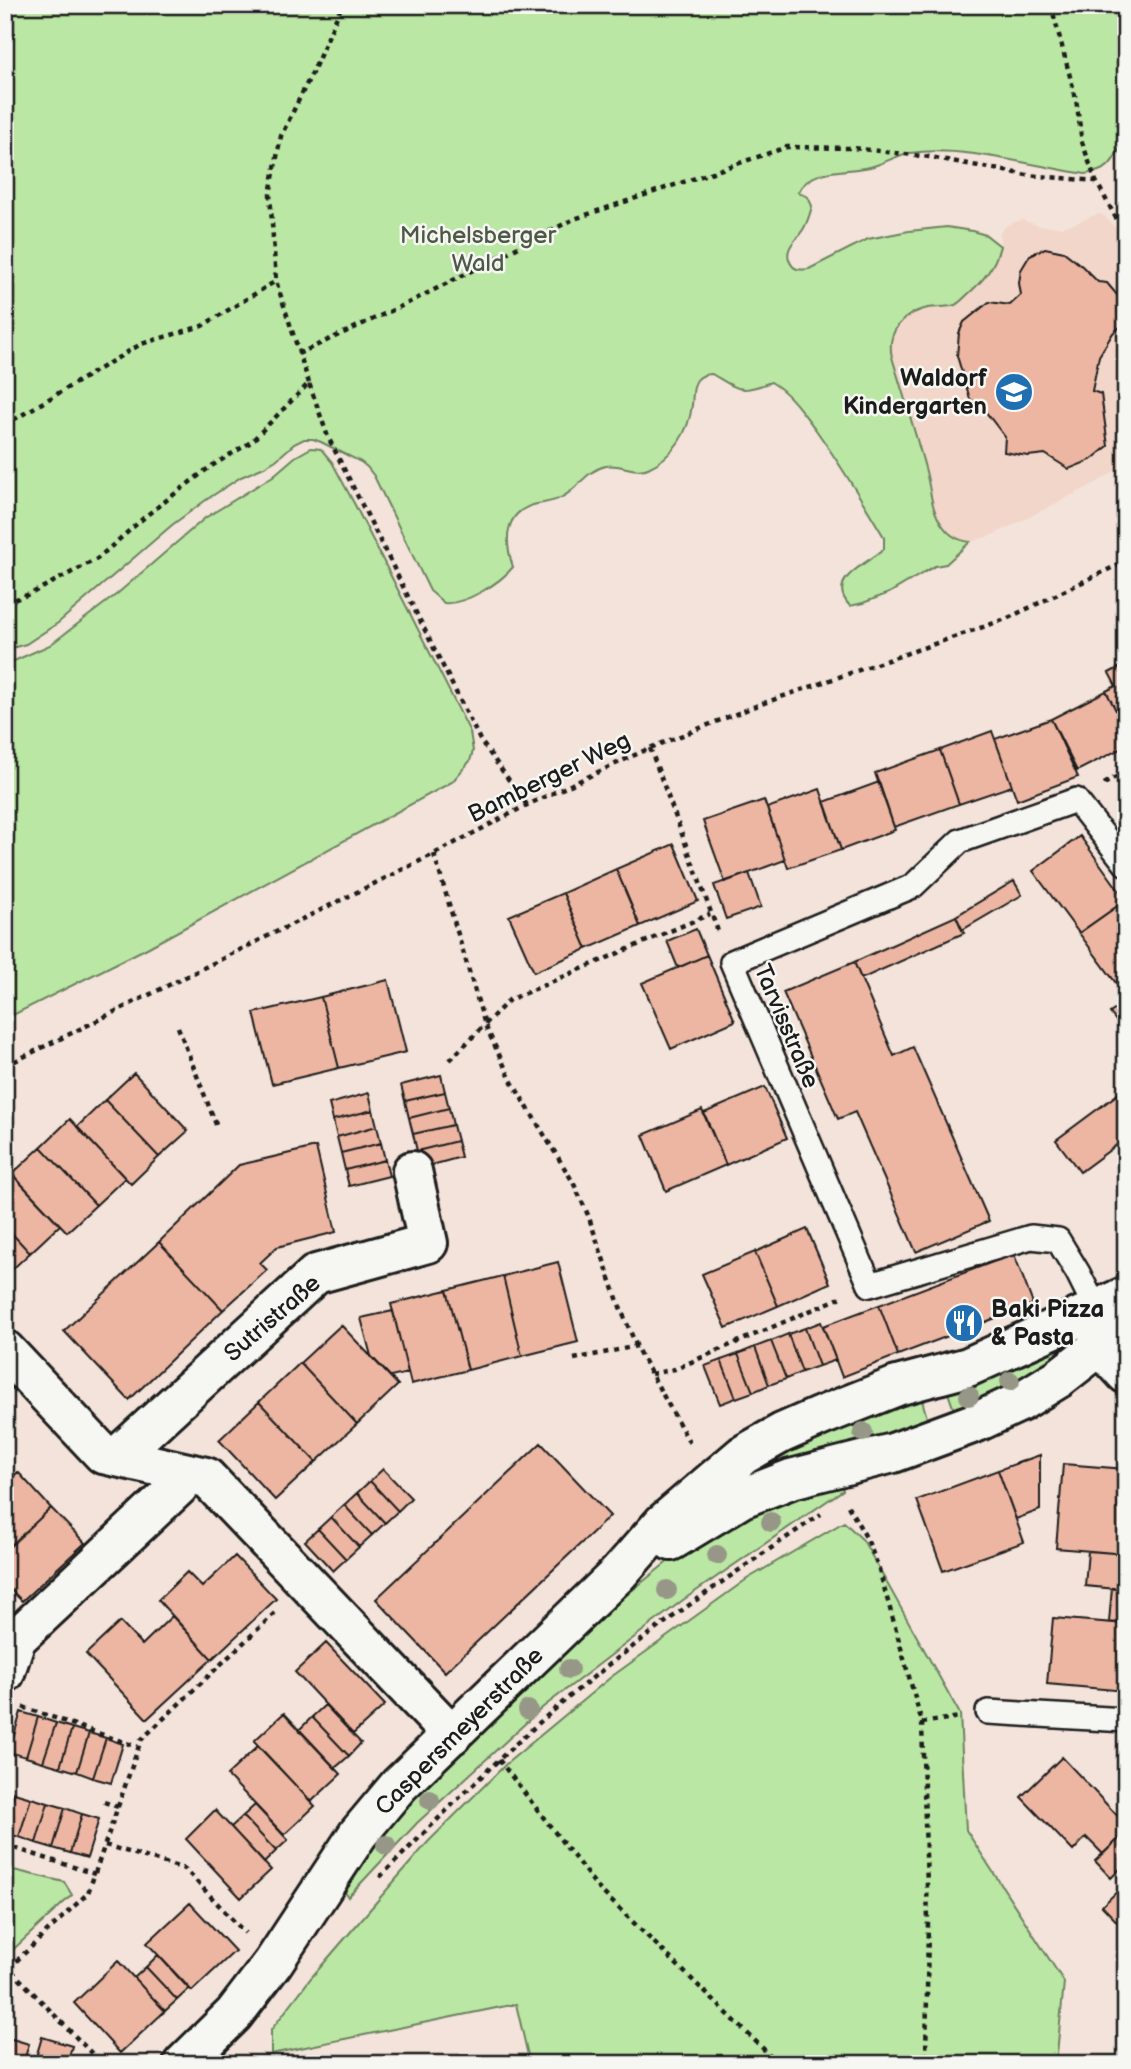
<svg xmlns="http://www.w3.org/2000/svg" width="1131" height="2069" font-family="'Balsamiq Sans',sans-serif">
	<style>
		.built { fill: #f1d6c9 }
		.green { fill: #bbe7a4; stroke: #6c8260; stroke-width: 2 }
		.building { fill: #edb6a2; stroke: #1c1c1c; stroke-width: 2 }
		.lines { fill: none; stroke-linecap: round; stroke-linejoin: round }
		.service-casing { stroke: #1c1c1c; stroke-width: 28 }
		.minor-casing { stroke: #1c1c1c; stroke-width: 44 }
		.path { stroke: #1c1c1c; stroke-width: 4.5; stroke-dasharray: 5 5; stroke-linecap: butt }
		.service { stroke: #f6f6f2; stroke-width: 23 }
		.minor { stroke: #f6f6f2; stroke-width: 38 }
		.tree { fill: #979788 }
		.labels { text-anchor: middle; stroke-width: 5; stroke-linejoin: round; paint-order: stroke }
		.park-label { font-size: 24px; fill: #4c5945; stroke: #f6f6f2 }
		.poi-label { font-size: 24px; font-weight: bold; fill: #1c1c1c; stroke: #f6f6f2; text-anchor: end }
		.street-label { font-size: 24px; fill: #1c1c1c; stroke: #f6f6f2 }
	</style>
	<rect width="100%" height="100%" fill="#f3e3da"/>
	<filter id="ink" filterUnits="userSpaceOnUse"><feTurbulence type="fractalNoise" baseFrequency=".0143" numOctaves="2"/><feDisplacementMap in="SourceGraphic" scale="14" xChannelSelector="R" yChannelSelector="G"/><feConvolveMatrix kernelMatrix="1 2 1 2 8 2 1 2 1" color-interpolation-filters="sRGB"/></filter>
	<g filter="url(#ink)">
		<path class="built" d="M1097,214l6,1 23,24v225l-30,19 -101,51 -25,8 -10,-1 -9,-6 -8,-9 -10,-20 -5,-26 -36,-123 -3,-9 2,-11 5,-11 10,-10 21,-8 28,-3 26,-22 15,-22 4,-15v-13l7,-8 15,-5 18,6 22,1 12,-3z"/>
		<path class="green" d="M5,5h1121v163l-7,-19c-8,18 -14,22 -34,25 -53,-8 -122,-29 -175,-21 -14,2 -26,11 -40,14 -25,6 -57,-1 -72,25l10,5 4,9c-2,8 -4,15 -8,22 -6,11 -21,20 -14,34 4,9 11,8 19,7l59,-30 41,-8 38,-4 25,4 14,4 14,11c-5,21 -17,35 -33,49 -3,3 -8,8 -12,10 -8,3 -19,1 -27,3 -25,5 -42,24 -36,49 11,37 23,74 33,111 6,20 5,41 18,58 7,10 15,14 27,16l-24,22 -11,2 -46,27 -26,10 -13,3c-26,-27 19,-43 34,-57v-12c-22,-37 -44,-73 -68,-107 -14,-18 -25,-36 -45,-48 -31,12 -32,8 -59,-8 -5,0 -11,1 -15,6 -5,6 -4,18 -5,25 -3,27 -19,52 -44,63 -13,6 -28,-5 -42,-2 -19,4 -27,21 -42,30 -11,7 -20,6 -31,9 -30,9 -28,38 -20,62 -13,16 -48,38 -69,36l-14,-12 -56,-115 -7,-9 -6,-5 -40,-20 -8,-3h-9l-10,5 -18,16 -12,7 -23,10 -35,23 -34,25 -114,98 -32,21 -21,6z
			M311,448l10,1 11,13 23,43 115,227 3,19 -3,10 -18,21 -305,166 -142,71v-354l45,-20 67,-51 88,-76 68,-42 22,-19z
			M1077,1335l5,11 -126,70 -11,-32z
			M920,1393l9,32 -194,62 16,-21z
			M840,1478l3,12 -160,110 -141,108 -125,115 -69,74 -3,-5 38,-58 68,-76 173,-161 68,-55 29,-18z
			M844,1522l19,18 97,174 6,116 98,152 -8,82h-526l-14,-60 -245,50v-24l40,-52 117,-136 78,-78 105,-87 136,-98z
			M5,1868l59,14 8,13 -67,62z"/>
		<path class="building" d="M1045,248l19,4 18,14 16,16 9,1 11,13 8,20v6l-13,11 -14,23 -7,35 9,3 7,52 -17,14 -22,9 -24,-15 -17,2 -24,-4 1,-15 -20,-26 -15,-12 -13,-43 2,-23 5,-11 25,-20 21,3 11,-10 -2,-12 2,-13 9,-15z
			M1126,664v66l-20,-39 10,-5 -7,-13z
			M1106,691l20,39v16l-49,25 -26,-52z
			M1051,719l27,58 -61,23 -22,-61z
			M992,731l20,55 -53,18 -19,-54z
			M940,750l19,54 -65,23 -19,-54z
			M879,782l16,48 -54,20 -17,-48z
			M820,789l21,61 -53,18 -21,-60z
			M764,800l21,60 -60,22 -22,-61z
			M1080,836l46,64 -47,33 -46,-62z
			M674,844l24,57 -58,25 -24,-57z
			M616,869l24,57 -53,23 -24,-56z
			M749,873l12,34 -35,12 -12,-34z
			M1014,881l8,14 -60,35 -6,-14z
			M563,893l24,56 -53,23 -25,-56z
			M1126,900v76l-10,7 -37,-50z
			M956,916l8,17 -103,46 -7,-17z
			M696,929l11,26 -29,13 -11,-27z
			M707,955l28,66 -64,28 -29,-66z
			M854,962l40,94 19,-9 76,174 -73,31 -61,-140 -17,7 -55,-127z
			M388,980l18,72 -67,16 -18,-71z
			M321,997l18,71 -67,16 -18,-71z
			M1126,1002v32l-16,-21z
			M134,1073l54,58 -29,26 -54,-57z
			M441,1075l4,17 -40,9 -4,-16z
			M765,1087l22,51 -61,27 -22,-52z
			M1126,1088v50l-46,34 -24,-32z
			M445,1092l4,16 -40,10 -4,-17z
			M369,1093l4,17 -40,10 -4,-16z
			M105,1100l54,57 -28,27 -54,-57z
			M449,1108l4,17 -40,9 -4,-16z
			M373,1110l4,16 -40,11 -4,-17z
			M702,1110l24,55 -60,26 -23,-56z
			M70,1119l55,59 -29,27 -55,-58z
			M453,1125l4,16 -40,10 -4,-17z
			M377,1126l4,17 -40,10 -4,-16z
			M457,1141l4,16 -40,11 -4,-17z
			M381,1143l4,17 -40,10 -4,-17z
			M41,1147l55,58 -29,27 -55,-58z
			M316,1147l20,85 -59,15 -17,16 7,7 -44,40 -64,-68 80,-77z
			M385,1160l4,16 -40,10 -4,-16z
			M6,1168l54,57 -30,28 -25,-27z
			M5,1226l25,27 -25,23z
			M807,1229l23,54 -52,23 -23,-54z
			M159,1242l64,68 -94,90 -65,-69z
			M755,1252l23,54 -52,22 -24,-54z
			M1014,1254l19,50 -135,51 -19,-50z
			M558,1262l20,80 -56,14 -19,-80z
			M503,1276l19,80 -54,14 -21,-80z
			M447,1290l21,80 -57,14 -20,-80z
			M879,1305l19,50 -56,22 -19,-51z
			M393,1311l15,62 -17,4 -20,-21 -10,-38z
			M821,1322l15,38 -17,6 -14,-38z
			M341,1325l57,60 -41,39 -57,-61z
			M805,1328l14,38 -17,6 -14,-38z
			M788,1334l14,38 -16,7 -15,-38z
			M771,1341l15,38 -17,6 -14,-38z
			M755,1347l14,38 -16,7 -15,-38z
			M738,1354l15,38 -17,6 -15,-38z
			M721,1360l15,38 -16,6 -15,-38z
			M300,1363l57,61 -41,38 -57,-60z
			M259,1402l57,60 -41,38 -56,-60z
			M541,1443l69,73 -165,156 -69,-73z
			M1040,1455v55l-24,9 -18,-49z
			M1063,1464l63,5v85l-70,-6z
			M383,1469l28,29 -13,13 -28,-30z
			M998,1470l26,72 -81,29 -26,-71z
			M18,1472l33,36 -46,43v-67z
			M370,1481l28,30 -13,12 -28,-30z
			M357,1493l28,30 -13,12 -28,-30z
			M344,1505l28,30 -13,12 -28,-30z
			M51,1508l34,35 -63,58 -17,-17v-33z
			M331,1517l28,30 -13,12 -28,-30z
			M318,1529l28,30 -13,12 -28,-30z
			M1088,1551l38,3v36l-41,-4z
			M235,1556l41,43 -64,60 -54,-59 29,-28 15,15z
			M1112,1588l14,2v34l-17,-2z
			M172,1616l40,43 -65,60 -61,-65 34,-32 22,23z
			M1053,1618l73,6v67l-79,-7z
			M326,1643l59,62 -32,29 -58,-62z
			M325,1705l36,38 -12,13 -37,-39z
			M21,1712l17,5 -12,40 -17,-5z
			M284,1713l57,61 -30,28 -57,-61z
			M38,1717l18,6 -13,39 -17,-5z
			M312,1717l37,39 -14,12 -36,-38z
			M56,1723l16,5 -12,39 -17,-5z
			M72,1728l17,5 -12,39 -17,-5z
			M89,1733l17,5 -13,40 -16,-6z
			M106,1738l17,6 -12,39 -18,-5z
			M258,1746l57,60 -31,29 -57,-60z
			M1062,1757l64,68v7l-23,22 -17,-17 -13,14 -52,-54z
			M5,1790l9,3 -9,29z
			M14,1793l17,5 -12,39 -14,-4v-11z
			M31,1798l17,5 -12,40 -17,-6z
			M48,1803l17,5 -12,40 -17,-5z
			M255,1805l33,35 -12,11 -33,-35z
			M65,1808l17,6 -12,39 -17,-5z
			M215,1810l56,60 -30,28 -55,-59z
			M82,1814l17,5 -12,39 -17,-5z
			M243,1816l33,35 -12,12 -33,-36z
			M1126,1832v31l-15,15 -16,-17z
			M1126,1883v48l-24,-25z
			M190,1903l45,48 -43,40 -45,-48z
			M158,1955l31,34 -12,11 -31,-33z
			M118,1961l47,50 -45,42 -46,-50z
			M146,1967l31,33 -12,11 -31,-33z
			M5,2037l24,7 -6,20h-18z
			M42,2037l30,9 -5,18h-33z"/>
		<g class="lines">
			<defs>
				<path id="service" d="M1097,1311l-19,-38 -20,-33 -27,-3 -161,48 -138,-323 181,-76 47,-45 116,-41 50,64
					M988,1712l138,8"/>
				<path id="minor" d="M1100,1346l26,28
					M5,1350l98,104 103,23 246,258
					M117,1457l199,-183 112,-31 -16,-72
					M671,1541l71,-43 49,-19 102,-26 84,-31 43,-20 39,-24 41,-32 26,-25
					M5,1673l11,-34 176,-165
					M183,2064l51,-50 39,-51 85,-129 41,-49 219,-211 45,-51 80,-68 39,-22 39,-17 76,-30 71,-19 158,-71"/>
			</defs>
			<use href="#service" class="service-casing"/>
			<use href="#minor" class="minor-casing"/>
			<path class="path" d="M1051,5l25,94 6,43 14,39 21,39 9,10
				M298,354l110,-51 166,-84 213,-72 66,1 77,9 97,18 69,6
				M309,383l-33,-102 -6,-87 11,-58 33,-67 28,-64
				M5,425l136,-81 61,-18 74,-45
				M5,603l27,-10 65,-34 50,-44 63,-48 41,-25 58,-59 19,54 152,303 47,65
				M650,748l69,186
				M1104,784l22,-13
				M434,854l51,171 27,57 61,100 15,33 32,92 19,45 53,95
				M178,1027l39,100
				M450,1060l59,-60 201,-86
				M5,1066l425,-210 97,-51 123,-57 111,-44 245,-85 120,-58
				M574,1359l63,-13
				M651,1374l24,-5 167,-72
				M848,1506l19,33 11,27 44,157 6,197 -2,144
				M23,1707l115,40
				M922,1723l37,-6
				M499,1760l99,128 181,176
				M104,1802l14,5
				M5,1845l90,29
				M105,1845l80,24 60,64
				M380,1877c65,-65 129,-131 200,-189 77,-63 159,-118 241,-174
				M9,1968l79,-75 53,-153 137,-130
				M5,1972l4,-4 93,96"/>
			<use href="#service" class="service"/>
			<use href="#minor" class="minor"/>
		</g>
		<g class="tree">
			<circle cx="1010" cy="1381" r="10"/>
			<circle cx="969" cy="1396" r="10"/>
			<circle cx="863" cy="1432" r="10"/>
			<circle cx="771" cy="1522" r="10"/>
			<circle cx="717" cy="1555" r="10"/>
			<circle cx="667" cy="1590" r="10"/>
			<circle cx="569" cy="1669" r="10"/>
			<circle cx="528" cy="1710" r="10"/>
			<circle cx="430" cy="1800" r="10"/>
			<circle cx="386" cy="1845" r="10"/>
		</g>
	</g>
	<defs>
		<symbol id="school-disc" viewBox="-11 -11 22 22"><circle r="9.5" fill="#1f6fb2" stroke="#f6f6f2"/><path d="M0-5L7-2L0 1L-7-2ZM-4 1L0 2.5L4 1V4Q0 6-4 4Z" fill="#fff"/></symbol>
		<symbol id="restaurant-disc" viewBox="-11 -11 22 22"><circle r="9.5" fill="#1f6fb2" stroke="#f6f6f2"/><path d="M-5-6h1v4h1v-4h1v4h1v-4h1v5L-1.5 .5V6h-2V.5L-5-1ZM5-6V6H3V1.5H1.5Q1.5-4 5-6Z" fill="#fff"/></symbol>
	</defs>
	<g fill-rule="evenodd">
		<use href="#school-disc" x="992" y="370" width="44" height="44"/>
		<use href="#restaurant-disc" x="942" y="1301" width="44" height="44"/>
	</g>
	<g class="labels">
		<g class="park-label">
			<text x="478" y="243">Michelsberger<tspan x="478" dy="28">Wald</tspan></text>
		</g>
		<g class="poi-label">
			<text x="987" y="386">Waldorf<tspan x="987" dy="28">Kindergarten</tspan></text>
			<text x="991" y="1317" text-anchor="start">Baki Pizza<tspan x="991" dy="28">&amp; Pasta</tspan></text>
		</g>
		<g class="street-label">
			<text transform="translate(549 777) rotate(-26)" y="8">Bamberger Weg</text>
			<text transform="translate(787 1026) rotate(67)" y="8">Tarvisstraße</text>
			<text transform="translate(272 1318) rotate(-41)" y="8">Sutristraße</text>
			<text transform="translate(459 1731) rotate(-45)" y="8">Caspersmeyerstraße</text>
		</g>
	</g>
	<rect width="1131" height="2069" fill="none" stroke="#f6f6f2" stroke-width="28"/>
	<rect x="14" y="14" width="1103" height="2041" fill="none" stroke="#1c1c1c" stroke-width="2.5" filter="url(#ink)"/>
</svg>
